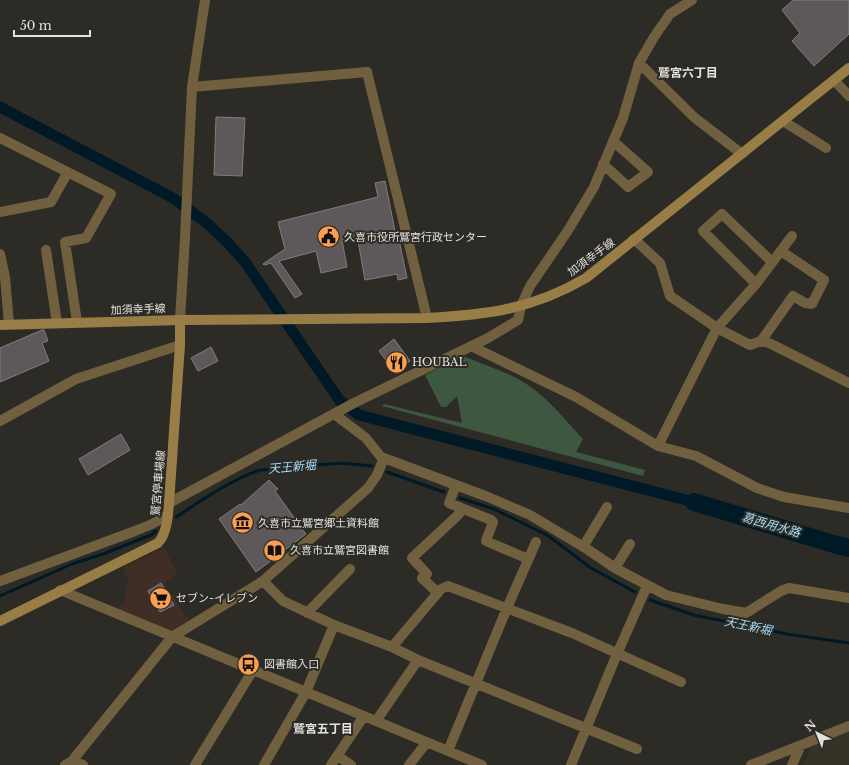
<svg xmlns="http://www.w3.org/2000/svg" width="849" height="765" font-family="'Libre Baskerville','Noto Sans JP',serif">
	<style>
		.commercial { fill: #402e26 }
		.built { fill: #363226 }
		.green { fill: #3e5740 }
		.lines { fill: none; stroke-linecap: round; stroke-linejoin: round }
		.stream { stroke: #001927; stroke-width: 3 }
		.canal { stroke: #001927; stroke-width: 11 }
		.river { stroke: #001927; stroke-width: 18 }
		.building { fill: #5f585b; stroke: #837c7f }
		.minor { stroke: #71603f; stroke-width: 10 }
		.tertiary { stroke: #71603f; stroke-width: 10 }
		.secondary { stroke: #987d46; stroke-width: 10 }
		.labels { text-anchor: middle; stroke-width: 4; stroke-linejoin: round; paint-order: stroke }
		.poi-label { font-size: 11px; fill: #e3e2de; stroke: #2d2b25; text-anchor: start }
		.street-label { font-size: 11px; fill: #e3e2de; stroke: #2d2b25 }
		.neighbourhood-label { font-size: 12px; font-weight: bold; fill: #e3e2de; stroke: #2d2b25 }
		.water-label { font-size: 12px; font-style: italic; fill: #a7defd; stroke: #2d2b25 }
	</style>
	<rect width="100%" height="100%" fill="#2d2b25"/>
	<path class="commercial" d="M164,548l14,26 -14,9 26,39 -17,11 -55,-24 6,-7 4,-21 -5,-13z"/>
	<path class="built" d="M849,732v33h-46l9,-19z"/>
	<path class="green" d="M463,356c22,9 45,16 65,29 21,14 38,36 55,54l-7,13 69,18 -2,6 -261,-70 2,-2 78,19 -5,-27 -11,11h-5l-16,-32z"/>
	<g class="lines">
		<path class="stream" d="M387,472l57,20
			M460,498l34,11 53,26 44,33 44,24
			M176,517c26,-17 55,-37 84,-47l81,-7 31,3
			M0,596l72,-32 31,-10 48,-19 5,-4
			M650,600l44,15 93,19 62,9"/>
		<path class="canal" d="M0,107l173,91 35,26 20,19 17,19 95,139 19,14 335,87"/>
		<path class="river" d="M694,502l143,43 12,3"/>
	</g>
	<path class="building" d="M793,0h56v34l-35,32 -22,-25 8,-8 -18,-23z
		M216,117l29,1 -3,58 -28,-1z
		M385,181l11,55 2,-1 9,43 -9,2 -1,-6 -32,6 -8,-45 -15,5 5,27 -26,6 -5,-22 -37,10 23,33 -7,4 -24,-35 -7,2 -1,-1 22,-15 -7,-27 100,-25 -3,-14z
		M42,330h2l4,11 -6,2 7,18 -49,21v-34z
		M394,339l16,22 -15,11 -16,-21z
		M211,347l7,14 -20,10 -7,-13z
		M121,434l9,16 -42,25 -9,-16z
		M269,480l9,9 -3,2 31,43 -50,38 -37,-53 21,-15 1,1z
		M161,583l13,22 -14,7 -12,-21z"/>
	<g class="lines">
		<path class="minor" d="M639,63l56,55 47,36
			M367,72l60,246
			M834,80l15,16
			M783,121l43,27
			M0,138l111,56 -25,44 -21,4 12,80
			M603,164l25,23 20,-15 -35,-31
			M0,212l51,-10 17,-30
			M634,239l26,24 10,33 47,32 33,17 11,-4 8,2 80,40
			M46,250l11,73
			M0,254l5,23 4,47
			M756,284l-53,-53 19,-17 50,48
			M761,341l32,-45 12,7 7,1 12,-24 -43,-29
			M471,346l105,51 82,49 38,10 61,32 27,9 65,11
			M0,421l76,-42 104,-34
			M658,446l59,-118 39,-44 36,-48
			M384,458l104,39 42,18 57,34 28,19 51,27 57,14 23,4 35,-22 8,-3 60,10
			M456,485l-7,18 42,17 2,2 -7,19 42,18
			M169,503l185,-100 134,-65 30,-18 3,-14 9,-20 37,-54 27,-45 29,-69 16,-55 15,-26 16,-23 22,-14
			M583,547l24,-40
			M615,568l15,-24
			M0,581l135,-50 17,-7 16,-9
			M263,581l20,20 51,24 58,22 26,13 219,89
			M60,590l422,175
			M438,593l-16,-15 5,-4 -15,-16 45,-42 6,-7
			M307,613l43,-44
			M392,647l49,-58 7,-3 124,47 109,49
			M376,721l42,-61
			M448,751l59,-143 29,-66
			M338,756l13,9
			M72,761l11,4
			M65,765l7,-4 100,-124 91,-56 105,-93 9,-13 7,-17 -3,-1 -15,-19 -32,-24
			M195,765l58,-95
			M264,765l42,-73 28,-67
			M331,765l33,-49
			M409,765l18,-23
			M571,765l46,-111 30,-68
			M751,765l98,-39
			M792,765l9,-20"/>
		<path class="tertiary" d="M192,87l175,-15
			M180,320l5,-82 7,-151 13,-87"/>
		<path class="secondary" d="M0,325l180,-5 247,-2c60,-3 106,-9 159,-40l263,-210
			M0,621l158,-78c9,-10 10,-27 11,-40l11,-158v-25"/>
	</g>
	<defs>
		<symbol id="civic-disc" viewBox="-11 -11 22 22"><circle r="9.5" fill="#fb9e50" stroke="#2d2b25"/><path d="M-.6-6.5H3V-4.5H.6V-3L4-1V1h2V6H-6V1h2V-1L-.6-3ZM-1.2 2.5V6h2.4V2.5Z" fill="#111"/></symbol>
		<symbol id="restaurant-disc" viewBox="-11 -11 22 22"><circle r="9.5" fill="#fb9e50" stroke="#2d2b25"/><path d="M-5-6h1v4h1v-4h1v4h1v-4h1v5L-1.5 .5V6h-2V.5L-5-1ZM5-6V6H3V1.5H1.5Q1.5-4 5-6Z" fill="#111"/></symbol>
		<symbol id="museum-disc" viewBox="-11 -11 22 22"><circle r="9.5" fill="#fb9e50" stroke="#2d2b25"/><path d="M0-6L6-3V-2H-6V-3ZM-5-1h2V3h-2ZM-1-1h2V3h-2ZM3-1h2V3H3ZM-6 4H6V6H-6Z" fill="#111"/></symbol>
		<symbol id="library-disc" viewBox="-11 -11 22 22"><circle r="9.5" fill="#fb9e50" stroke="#2d2b25"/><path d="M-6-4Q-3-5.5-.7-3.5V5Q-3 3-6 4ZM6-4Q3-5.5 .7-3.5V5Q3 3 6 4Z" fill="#111"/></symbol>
		<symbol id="supermarket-disc" viewBox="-11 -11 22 22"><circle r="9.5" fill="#fb9e50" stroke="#2d2b25"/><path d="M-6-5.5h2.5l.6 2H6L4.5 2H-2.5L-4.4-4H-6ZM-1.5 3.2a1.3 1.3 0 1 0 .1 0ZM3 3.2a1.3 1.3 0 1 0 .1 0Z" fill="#111"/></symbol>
		<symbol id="bus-disc" viewBox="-11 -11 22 22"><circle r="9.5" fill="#fb9e50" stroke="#2d2b25"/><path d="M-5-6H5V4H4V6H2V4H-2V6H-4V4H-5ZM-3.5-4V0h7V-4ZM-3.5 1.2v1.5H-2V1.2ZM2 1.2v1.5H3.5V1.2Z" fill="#111"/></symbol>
	</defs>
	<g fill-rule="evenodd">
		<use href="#civic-disc" x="316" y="224" width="25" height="25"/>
		<use href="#restaurant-disc" x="384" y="350" width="25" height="25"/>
		<use href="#museum-disc" x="230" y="510" width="25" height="25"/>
		<use href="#library-disc" x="262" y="538" width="25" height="25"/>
		<use href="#supermarket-disc" x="148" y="586" width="25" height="25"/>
		<use href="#bus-disc" x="236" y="652" width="25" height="25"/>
	</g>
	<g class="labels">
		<g class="poi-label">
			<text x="344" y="241">久喜市役所鷲宮行政センター</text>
			<text x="412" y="366">HOUBAL</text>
			<text x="258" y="527">久喜市立鷲宮郷土資料館</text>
			<text x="290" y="554">久喜市立鷲宮図書館</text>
			<text x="176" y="602">セブン-イレブン</text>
			<text x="264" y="668">図書館入口</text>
		</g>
		<g class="street-label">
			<text transform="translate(591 257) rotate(-36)" y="4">加須幸手線</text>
			<text transform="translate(138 309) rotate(-2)" y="4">加須幸手線</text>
			<text transform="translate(158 483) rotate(-85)" y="4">鷲宮停車場線</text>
		</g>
		<g class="neighbourhood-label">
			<text x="688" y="77">鷲宮六丁目</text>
			<text x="323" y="733">鷲宮五丁目</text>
		</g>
		<g class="water-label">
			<text transform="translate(292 467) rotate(-5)" y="4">天王新堀</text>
			<text transform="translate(771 525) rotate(16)" y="4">葛西用水路</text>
			<text transform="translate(748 626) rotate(12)" y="4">天王新堀</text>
		</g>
	</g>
	<g transform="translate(817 733) rotate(317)" stroke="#2d2b25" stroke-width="3" paint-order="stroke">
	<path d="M0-3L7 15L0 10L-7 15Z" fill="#e3e2de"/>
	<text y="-6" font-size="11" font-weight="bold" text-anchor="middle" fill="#e3e2de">N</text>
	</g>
	<path d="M14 30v6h76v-6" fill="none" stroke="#e3e2de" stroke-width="2"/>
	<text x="20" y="30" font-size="12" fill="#e3e2de" stroke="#2d2b25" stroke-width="3" paint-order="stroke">50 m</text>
</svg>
